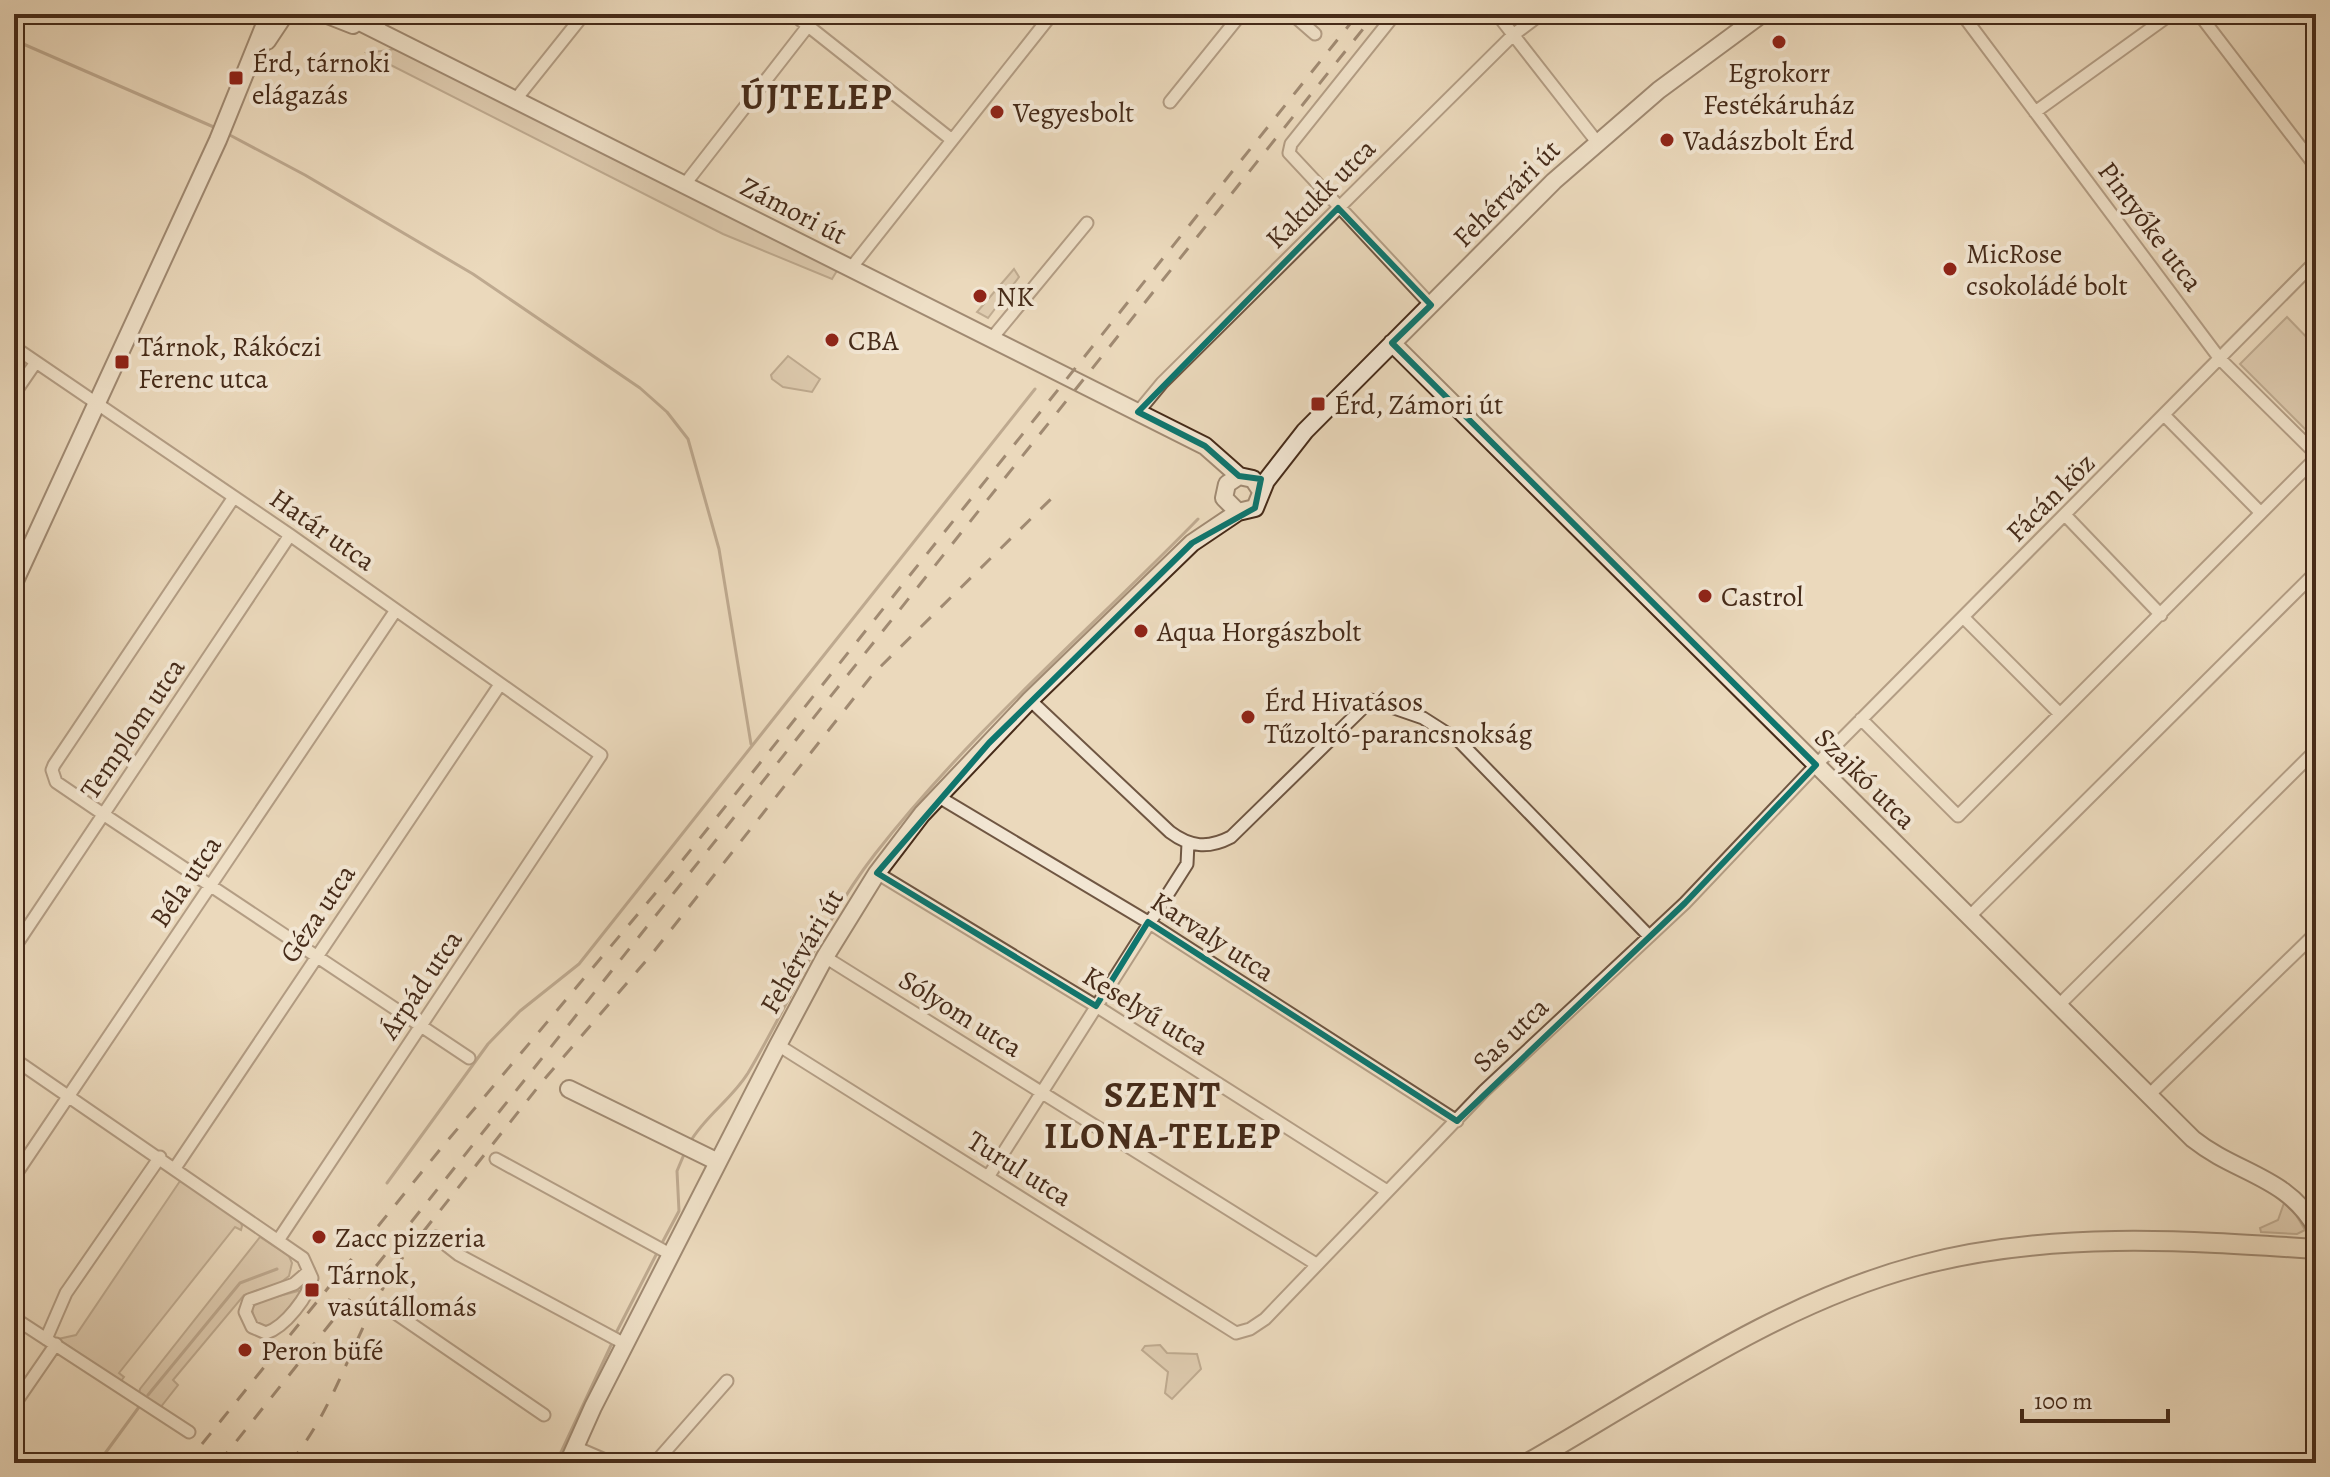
<svg xmlns="http://www.w3.org/2000/svg" width="2330" height="1477" font-family="Alegreya,serif">
	<style>
		.green { fill: #cfbba0; stroke: #8a735c; stroke-width: 2 }
		.lines { fill: none; stroke-linecap: round; stroke-linejoin: round }
		.stream { stroke: #87705a; stroke-width: 3 }
		.street-casing { stroke: #6f5642; stroke-width: 15 }
		.secondary-casing { stroke: #462b19; stroke-width: 20 }
		.primary-casing { stroke: #462b19; stroke-width: 22 }
		.street { stroke: #f2e6d3; stroke-width: 11 }
		.secondary { stroke: #f2e6d3; stroke-width: 16 }
		.primary { stroke: #ebd9bc; stroke-width: 18 }
		.rail { stroke: #462b19; stroke-width: 3; stroke-dasharray: 14 14; stroke-linecap: butt }
		.marked { fill: none; stroke: #0f766e; stroke-width: 6; stroke-linejoin: round }
		.poi-dot { fill: #8f2418; stroke: #f2e6d3; stroke-width: 3 }
		.labels { text-anchor: middle; stroke-width: 8; stroke-linejoin: round; paint-order: stroke }
		.poi-label { font-size: 28px; fill: #462b19; stroke: #f2e6d3; text-anchor: start }
		.street-label { font-size: 28px; fill: #462b19; stroke: #f2e6d3 }
		.district-label { font-size: 36px; font-weight: bold; letter-spacing: 2px; fill: #462b19; stroke: #f2e6d3 }
	</style>
	<rect width="100%" height="100%" fill="#ebd9bc"/>
	<filter id="stains"><feTurbulence type="fractalNoise" baseFrequency=".0025" numOctaves="4"/><feColorMatrix values="0 0 0 0 .2 0 0 0 0 .09 0 0 0 0 .02 0 0 0 .5 -.17"/></filter>
	<radialGradient id="worn" r=".72"><stop offset=".6" stop-color="#630" stop-opacity="0"/><stop offset="1" stop-color="#630" stop-opacity=".3"/></radialGradient>
	<path class="green" d="M395,49l443,220 -6,10 -109,-45 -356,-181z
		M1014,269l5,8 -31,41 -11,-6z
		M2287,317l29,30v93l-76,-76z
		M788,356l32,23 -8,13 -29,-5 -11,-8 -1,-4z
		M180,1181l59,37 3,8 -1,4 -6,-3 -116,146 5,4 -3,4 -63,-42 18,-4z
		M2284,1203l12,12 9,15 -8,4 -36,-2 -1,-4 18,-8z
		M260,1237l29,19 3,7 -3,13 -9,7 -36,12 -71,85 5,5 -18,23 -21,-15 1,-4z
		M302,1290l-25,33 -12,5 -10,-5 -3,-14 4,-7z
		M1160,1345l7,8 30,1 4,15 -29,30 -7,-6 3,-21 -26,-22 3,-4z"/>
	<g class="lines">
		<path class="stream" d="M14,40l202,88
			M226,133l79,42 168,99 167,114 27,24 21,27 31,110 32,195
			M690,1142c16,-27 41,-42 58,-69 43,-72 75,-152 127,-219 96,-123 215,-224 323,-335
			M387,1183l101,-139 32,-33 59,-47 456,-575
			M662,1243l17,-32 -2,-40 8,-19
			M616,1333l42,-82
			M148,1395l92,-112 37,-14
			M98,1463l41,-56
			M556,1463l57,-122"/>
		<defs>
			<path id="street" d="M793,14l159,126
				M1292,14l23,20
				M1395,14l-104,130 -2,9 142,152
				M1497,14l100,128
				M1962,14l258,345 96,95
				M2199,14l117,153
				M374,30l13,-16
				M516,99l68,-85
				M1170,102l71,-88
				M2035,112l136,-98
				M685,184l123,-158
				M851,268l201,-254
				M992,338l95,-115
				M14,347l276,188 311,220 -322,484
				M14,394l22,-32
				M1138,412l24,-29 351,-348 28,-21
				M2164,415l97,98
				M234,497l-180,268 -2,5 4,12 47,32 366,244
				M2066,516l95,99
				M1963,617l97,97
				M1030,700l140,132c20,15 38,17 61,5l140,-137 52,18 36,23 190,195
				M1861,719l97,97 358,-358
				M939,797l209,125 309,199
				M877,873l219,133 291,185
				M1968,918l348,-346
				M14,948l276,-413
				M825,957l491,307
				M2058,1006l258,-256
				M778,1045l458,288 14,-4 15,-10 219,-228 201,-188 131,-138 500,-504
				M14,1059l289,199 9,20c-3,18 -27,49 -46,55l-14,-6 -7,-15 4,-12 45,-16 15,-13
				M2149,1095l167,-162
				M496,1159l174,95
				M175,1168l324,-482
				M14,1177l382,-567
				M988,1177l199,-313 1,-21
				M436,1237l23,18 166,89
				M385,1306l159,109
				M14,1318l175,114
				M46,1339l20,-46 94,-136
				M14,1405l42,-61
				M575,1447l37,16
				M655,1463l72,-82"/>
			<path id="secondary" d="M325,14l28,11
				M344,14l861,432 34,30
				M267,41l18,-27
				M1392,343l801,796c44,35 94,37 123,89
				M1261,491l-8,-12 -14,-3 -12,8 -3,14 14,14 17,-4 11,-27 39,-50 249,-250 105,-91 103,-76
				M14,583l204,-443 51,-126
				M569,1089l149,73
				M568,1463l25,-56 185,-362 47,-88 52,-84 45,-59 108,-114 162,-157 46,-31"/>
			<path id="primary" d="M1528,1463c126,-72 248,-159 389,-197 130,-35 266,-26 399,-17"/>
		</defs>
		<use href="#street" class="street-casing"/>
		<use href="#secondary" class="secondary-casing"/>
		<use href="#primary" class="primary-casing"/>
		<use href="#street" class="street"/>
		<use href="#secondary" class="secondary"/>
		<use href="#primary" class="primary"/>
		<path class="rail" d="M423,1232l119,-150 109,-127 222,-281 182,-179
			M202,1444l236,-292 231,-275 689,-863
			M219,1463l1156,-1449
			M290,1463c52,-64 65,-140 113,-206"/>
	</g>
	<path d="M0 0H2330V1477H0ZM1338,208l93,97 -39,38 424,422 -131,138 -228,218 -309,-199 -52,84 -219,-133 112,-130 203,-200 63,-35 6,-29 -22,-3 -34,-30 -67,-34z" fill="#ebd9bc" fill-opacity=".55" fill-rule="evenodd"/>
	<path class="marked" d="M1338,208l93,97 -39,38 424,422 -131,138 -228,218 -309,-199 -52,84 -219,-133 112,-130 203,-200 63,-35 6,-29 -22,-3 -34,-30 -67,-34z"/>
	<g class="poi-dot">
		<circle cx="1779" cy="42" r="8"/>
		<rect x="228" y="70" width="16" height="16" rx="4"/>
		<circle cx="997" cy="112" r="8"/>
		<circle cx="1667" cy="140" r="8"/>
		<circle cx="1950" cy="269" r="8"/>
		<circle cx="980" cy="296" r="8"/>
		<circle cx="832" cy="340" r="8"/>
		<rect x="114" y="354" width="16" height="16" rx="4"/>
		<rect x="1310" y="396" width="16" height="16" rx="4"/>
		<circle cx="1705" cy="596" r="8"/>
		<circle cx="1141" cy="631" r="8"/>
		<circle cx="1248" cy="717" r="8"/>
		<circle cx="319" cy="1237" r="8"/>
		<rect x="304" y="1282" width="16" height="16" rx="4"/>
		<circle cx="245" cy="1350" r="8"/>
	</g>
	<g class="labels">
		<g class="poi-label">
			<text x="252" y="72">Érd, tárnoki<tspan x="252" dy="32">elágazás</tspan></text>
			<text x="1779" y="82" text-anchor="middle">Egrokorr<tspan x="1779" dy="32">Festékáruház</tspan></text>
			<text x="1013" y="122">Vegyesbolt</text>
			<text x="1683" y="150">Vadászbolt Érd</text>
			<text x="1966" y="263">MicRose<tspan x="1966" dy="32">csokoládé bolt</tspan></text>
			<text x="996" y="306">NK</text>
			<text x="848" y="350">CBA</text>
			<text x="138" y="356">Tárnok, Rákóczi<tspan x="138" dy="32">Ferenc utca</tspan></text>
			<text x="1334" y="414">Érd, Zámori út</text>
			<text x="1721" y="606">Castrol</text>
			<text x="1157" y="641">Aqua Horgászbolt</text>
			<text x="1264" y="711">Érd Hivatásos<tspan x="1264" dy="32">Tűzoltó-parancsnokság</tspan></text>
			<text x="335" y="1247">Zacc pizzeria</text>
			<text x="328" y="1284">Tárnok,<tspan x="328" dy="32">vasútállomás</tspan></text>
			<text x="261" y="1360">Peron büfé</text>
		</g>
		<g class="street-label">
			<text transform="translate(1320 193) rotate(-45)" y="10">Kakukk utca</text>
			<text transform="translate(1506 193) rotate(-45)" y="10">Fehérvári út</text>
			<text transform="translate(794 210) rotate(27)" y="10">Zámori út</text>
			<text transform="translate(2151 226) rotate(53)" y="10">Pintyőke utca</text>
			<text transform="translate(2050 497) rotate(-45)" y="10">Fácán köz</text>
			<text transform="translate(323 529) rotate(35)" y="10">Határ utca</text>
			<text transform="translate(132 728) rotate(-56)" y="10">Templom utca</text>
			<text transform="translate(1866 778) rotate(45)" y="10">Szajkó utca</text>
			<text transform="translate(185 881) rotate(-56)" y="10">Béla utca</text>
			<text transform="translate(317 913) rotate(-56)" y="10">Géza utca</text>
			<text transform="translate(1213 936) rotate(33)" y="10">Karvaly utca</text>
			<text transform="translate(801 951) rotate(-60)" y="10">Fehérvári út</text>
			<text transform="translate(420 984) rotate(-56)" y="10">Árpád utca</text>
			<text transform="translate(1146 1010) rotate(32)" y="10">Keselyű utca</text>
			<text transform="translate(961 1013) rotate(32)" y="10">Sólyom utca</text>
			<text transform="translate(1510 1034) rotate(-44)" y="10">Sas utca</text>
			<text transform="translate(1020 1168) rotate(32)" y="10">Turul utca</text>
		</g>
		<g class="district-label">
			<text x="817" y="109">ÚJTELEP</text>
			<text x="1163" y="1107">SZENT<tspan x="1163" dy="41">ILONA-TELEP</tspan></text>
		</g>
	</g>
	<rect width="2330" height="1477" fill="none" stroke="#ebd9bc" stroke-width="48"/>
	<rect x="16" y="16" width="2298" height="1445" fill="none" stroke="#462b19" stroke-width="4"/>
	<rect x="24" y="24" width="2282" height="1429" fill="none" stroke="#462b19" stroke-width="2"/>
	<path d="M2022 1409v12h146v-12" fill="none" stroke="#462b19" stroke-width="4"/>
	<text x="2034" y="1409" font-size="24" fill="#462b19" stroke="#f2e6d3" stroke-width="6" paint-order="stroke">100 m</text>
	<rect width="100%" height="100%" filter="url(#stains)"/>
	<rect width="100%" height="100%" fill="url(#worn)"/>
</svg>
